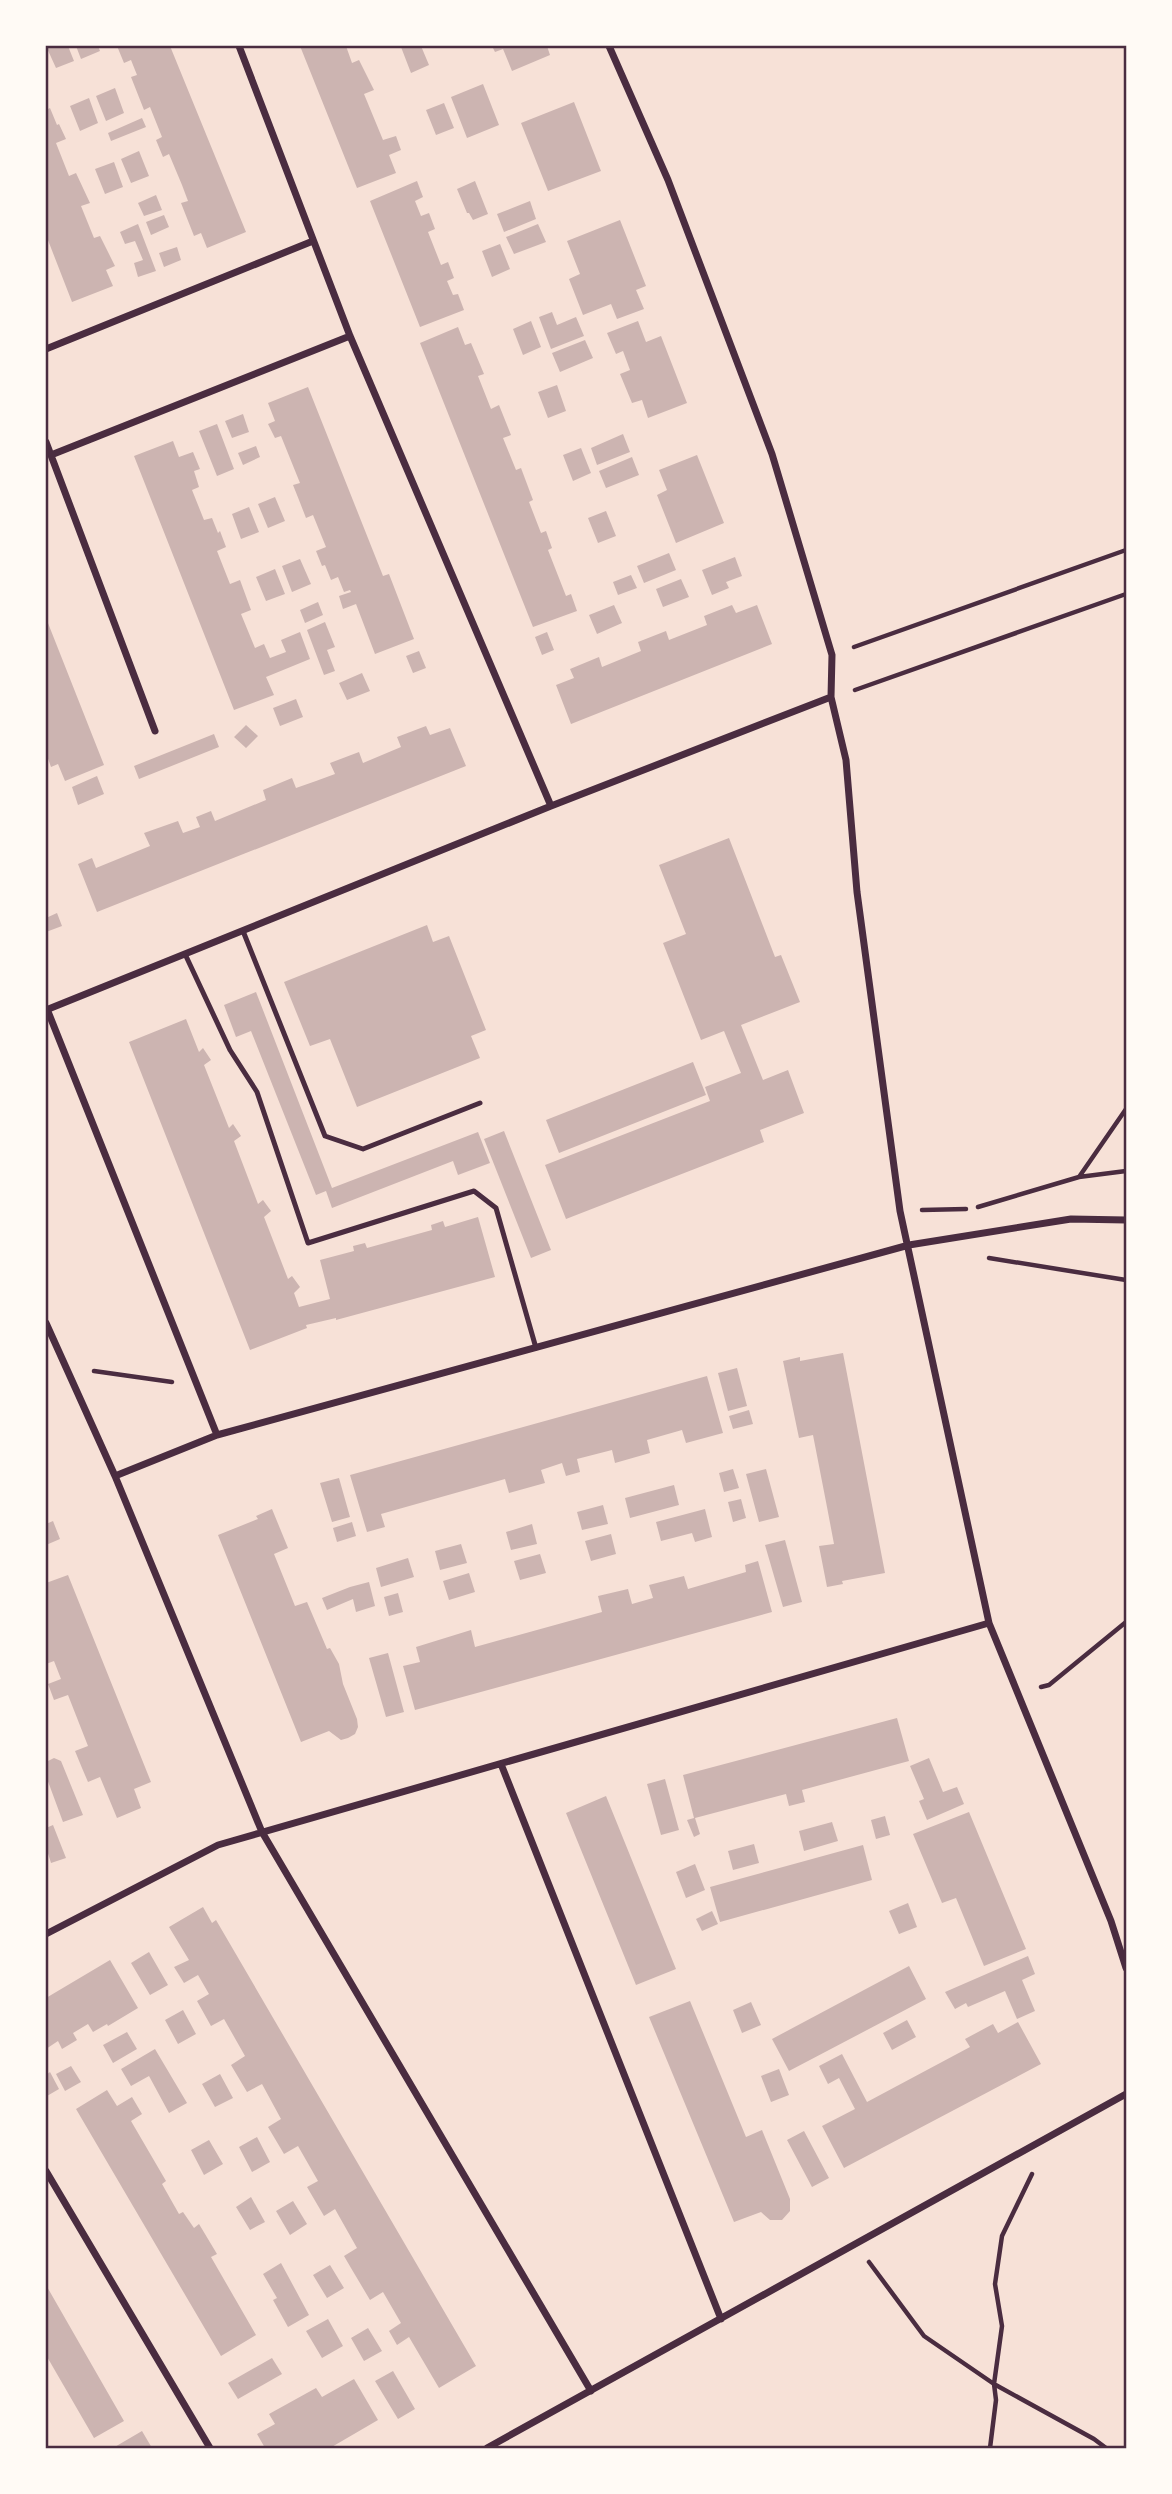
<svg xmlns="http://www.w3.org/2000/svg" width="1172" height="2494" font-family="Cabin,sans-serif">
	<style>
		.building { fill: #ccb4b1 }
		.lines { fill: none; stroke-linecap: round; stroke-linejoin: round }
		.path { stroke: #4a2c40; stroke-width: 4.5 }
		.service { stroke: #4a2c40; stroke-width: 5 }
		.minor { stroke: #4a2c40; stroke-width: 7 }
		.neatline { fill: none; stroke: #4a2c40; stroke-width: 2.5 }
	</style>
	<rect width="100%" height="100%" fill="#f7e1d7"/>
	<path class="building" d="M46,46h22l6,15 -18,7z
		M76,46h22l2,5 -19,8z
		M117,46h53l76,186 -39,16 -6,-15 -7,3 -13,-33 7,-2 -6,-16 -13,-31 -6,3 -7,-17 6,-3 -12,-30 -6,3 -13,-33 6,-2 -6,-15 -7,3z
		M300,46h46l6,17 7,-3 15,30 -10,4 19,46 13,-4 5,14 -12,5 7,18 -39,15z
		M404,46h17l8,19 -18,8 -10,-26z
		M492,46h55l3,9 -38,16 -9,-22 -8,3z
		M483,84l16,41 -32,13 -16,-41z
		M115,88l9,25 -18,8 -10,-25z
		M89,98l9,25 -18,8 -10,-25z
		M574,102l27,69 -53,20 -27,-68z
		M444,103l10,25 -18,7 -10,-25z
		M50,108l7,17 2,-1 7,15 -10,4 13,33 7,-3 14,30 -9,3 13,32 6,-2 15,30 -9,4 7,16 -41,16 -26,-67v-125z
		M142,118l4,9 -35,14 -3,-8z
		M139,151l10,25 -18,7 -10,-24z
		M114,162l9,25 -18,7 -10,-25z
		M417,181l6,16 -8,4 6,15 8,-3 6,16 -7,3 13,33 7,-3 6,16 -7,3 6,14 5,-1 6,16 -44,17 -50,-126z
		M475,181l13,33 -15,6 -4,-7h-2l-10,-24z
		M156,195l6,15 -18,6 -6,-13z
		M530,201l6,18 -32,13 -7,-18z
		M164,215l5,12 -18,8 -5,-13z
		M620,220l26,66 -10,4 8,19 -27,10 -6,-15 -28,11 -14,-36 11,-5 -13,-33z
		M138,224l18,47 -18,6 -4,-14 9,-3 -8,-19 -10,3 -5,-12z
		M538,224l8,18 -32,12 -8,-17z
		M500,244l10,25 -18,8 -10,-26z
		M177,247l4,13 -17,7 -5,-14z
		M552,312l5,13 19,-8 8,19 -33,13 -12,-32z
		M531,321l10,26 -18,8 -10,-26z
		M638,321l8,21 15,-6 26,67 -39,15 -6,-18 -10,3 -12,-29 10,-4 -7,-19 -7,3 -9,-21z
		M458,327l7,18 6,-2 13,31 -6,2 13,33 8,-4 12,30 -8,3 13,32 5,-2 12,32 -4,2 12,31 5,-2 6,17 -4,2 18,46 5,-2 6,17 -44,16 -113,-284z
		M585,340l8,18 -33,14 -8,-19z
		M557,385l9,26 -18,7 -10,-26z
		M308,387l75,189 6,-2 25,65 -39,15 -19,-50 -13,5 -4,-13 12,-4 -1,-2 -6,2 -6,-15 -7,3 -6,-15 -3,1 -6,-15 10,-4 -13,-32 -7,3 -7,-18 -6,-15 7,-2 -19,-47 -6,2 -7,-14 7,-3 -7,-18z
		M243,414l6,18 -17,6 -7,-17z
		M217,424l17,45 -17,7 -18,-45z
		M623,434l7,18 -33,13 -6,-17z
		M173,441l6,16 14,-5 7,17 -6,2 5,16 -7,3 12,30 8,-2 6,15 2,-2 6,16 -9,4 13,33 10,-4 11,30 -10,4 14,34 9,-4 6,14 16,-6 -5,-12 19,-8 10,27 -44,18 8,18 -40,15 -100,-254z
		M256,446l4,11 -17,8 -5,-12z
		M581,448l10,25 -18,8 -10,-26z
		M697,455l27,68 -48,20 -19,-48 10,-5 -8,-20z
		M632,457l7,18 -33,13 -7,-17z
		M275,497l10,24 -17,7 -10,-24z
		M249,507l10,25 -18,7 -9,-25z
		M606,511l10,25 -18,7 -10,-25z
		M669,553l7,17 -32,13 -7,-17z
		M735,557l7,19 -16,6 3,6 -17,7 -10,-25z
		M300,559l11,25 -19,8 -10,-26z
		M275,569l10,25 -19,7 -10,-24z
		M631,575l6,13 -19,7 -5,-13z
		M681,579l8,18 -26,10 -7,-18z
		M318,602l5,13 -18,8 -5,-13z
		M614,605l8,18 -25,11 -8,-19z
		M732,605l4,8 21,-8 15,39 -201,80 -15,-39 18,-7 -4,-9 29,-12 3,10 39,-16 -3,-9 28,-11 3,9 38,-15 -3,-9z
		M46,618l58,147 -39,16 -7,-17 -7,3 -5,-14z
		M325,622l10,25 -8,3 8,21 -11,4 -17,-45z
		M547,632l7,18 -12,5 -7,-18z
		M419,651l7,17 -13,5 -7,-17z
		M362,673l8,18 -23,9 -8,-17z
		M296,699l7,18 -23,9 -7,-18z
		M246,725l12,11 -12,12 -12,-11z
		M426,726l4,9 20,-7 16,38 -369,146 -19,-48 14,-6 4,10 54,-22 -6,-13 34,-12 5,12 17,-6 -4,-10 15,-6 4,10 51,-21 -3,-10 29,-12 4,10 20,-7 19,-7 -5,-11 29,-11 4,11 38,-16 -4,-10z
		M214,734l5,13 -80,32 -5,-13z
		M97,776l7,18 -26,11 -6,-18z
		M729,838l46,119 6,-2 19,47 -59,23 22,55 25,-10 16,43 -44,17 4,12 -198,77 -21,-54 165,-64 -5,-14 36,-14 -17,-42 -23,9 -38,-97 23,-9 -27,-69z
		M57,913l5,13 -16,6v-14z
		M427,925l6,17 16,-6 37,94 -15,6 9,22 -123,49 -27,-68 -20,7 -26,-64z
		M256,992l76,196 146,-56 12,31 -32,12 -5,-14 -121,47 -6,-17 -10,4 -65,-164 -15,6 -12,-32z
		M186,1019l13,33 4,-4 8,12 -7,5 25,63 4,-4 8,12 -7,5 24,63 5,-4 8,11 -7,6 24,62 4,-3 8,11 -6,6 5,14 31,-8 -10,-39 34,-9 -1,-5 12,-3 2,5 65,-18 -1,-5 12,-4 2,6 33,-10 17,60 -159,43v-2l-30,7 1,3 -57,22 -121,-308z
		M693,1062l13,33 -147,58 -13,-33z
		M504,1131l47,119 -20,8 -47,-119z
		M843,1353l42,220 -43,8 1,3 -16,3 -8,-41 15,-2 -7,-37 -14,-72 -14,3 -16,-77 17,-4v4z
		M737,1368l10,38 -19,5 -10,-38z
		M707,1376l16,57 -37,10 -4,-13 -35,10 3,13 -35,10 -3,-13 -35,9 3,13 -14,4 -4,-13 -21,7 4,13 -36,10 -4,-14 -124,35 4,13 -18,5 -17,-57z
		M749,1410l4,14 -20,5 -4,-13z
		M733,1469l6,19 -15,4 -5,-19z
		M766,1469l13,48 -20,5 -13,-48z
		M339,1478l11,39 -18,5 -12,-39z
		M674,1485l5,20 -49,13 -5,-20z
		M741,1499l5,19 -13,4 -5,-20z
		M603,1505l5,19 -26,6 -5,-18z
		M272,1509l16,39 -14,6 21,52 12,-4 20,47 3,-1 9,16 4,20 14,35 1,8 -3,7 -7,4 -7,2 -12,-9 -28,11 -83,-207 40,-16 -2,-3z
		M705,1509l7,28 -17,5 -3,-9 -31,8 -5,-19z
		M53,1521l7,18 -14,6v-21z
		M352,1522l4,14 -19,6 -4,-14z
		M532,1524l5,20 -26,6 -5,-18z
		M611,1534l5,20 -25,7 -6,-20z
		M785,1540l17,62 -19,5 -18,-62z
		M461,1544l6,19 -27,7 -5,-19z
		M540,1554l6,19 -26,7 -6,-19z
		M408,1558l6,19 -33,10 -5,-19z
		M758,1561l14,51 -357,98 -12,-44 17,-4 -4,-15 55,-17 4,17 127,-35 -4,-16 30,-7 4,15 21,-6 -4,-13 35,-9 4,13 58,-17 -1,-7z
		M469,1573l6,19 -26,8 -6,-19z
		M68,1575l83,207 -17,7 7,19 -24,10 -17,-41 -12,5 -6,-14 -7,-17 13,-5 -20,-51 -14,5 -6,-16 13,-5 -7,-18 -8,3v-81z
		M369,1582l6,24 -19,6 -3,-13 -26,11 -5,-12 28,-11z
		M398,1593l5,19 -14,4 -5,-19z
		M388,1653l16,59 -18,5 -17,-59z
		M897,1718l12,43 -107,29 3,12 -16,4 -3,-12 -91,24 5,16 -6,3 -7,-17 7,-2 -11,-43z
		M54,1758l7,3 22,54 -20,7 -17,-46v-14z
		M929,1758l14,34 14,-5 7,17 -37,16 -8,-19 5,-2 -14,-33z
		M665,1779l14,51 -18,5 -14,-51z
		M606,1796l70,173 -40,16 -70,-172z
		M969,1812l57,137 -42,17 -28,-68 -14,5 -29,-69z
		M885,1816l5,19 -14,4 -5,-19z
		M832,1822l6,19 -34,10 -5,-20z
		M53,1825l13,33 -15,5 -5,-16v-19z
		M754,1844l5,19 -26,7 -5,-19z
		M863,1845l9,35 -152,42 -10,-35z
		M695,1864l10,26 -19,8 -10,-26z
		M908,1903l9,24 -18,7 -10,-23z
		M203,1907l9,16 4,-3 260,446 -37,22 -30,-51 -12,8 -8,-14 12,-8 -18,-31 -13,8 -19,-32 -7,-12 13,-8 -22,-39 -11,7 -17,-29 11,-6 -20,-35 -14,8 -16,-27 13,-8 -19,-35 -15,8 -16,-27 14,-9 -21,-37 -13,7 -14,-25 12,-7 -11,-19 -14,8 -10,-16 15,-7 -20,-33z
		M712,1911l6,13 -16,7 -6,-12z
		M149,1952l19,33 -18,10 -19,-32z
		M1028,1956l7,18 -13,6 13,31 -18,8 -12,-28 -37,16 -2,-4 -11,6 -10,-17z
		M110,1960l28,48 -30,18 -1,-2 -14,8 -5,-8 -15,9 4,7 -15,9 -4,-8 -12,8v-51z
		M909,1966l17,33 -137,72 -17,-32z
		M690,2001l56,136 16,-7 28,69v12l-8,9h-12l-9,-8 -27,10 -85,-205z
		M751,2002l10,23 -19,8 -9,-23z
		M183,2010l13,24 -18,10 -13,-24z
		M907,2020l9,17 -24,13 -9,-17z
		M1018,2022l23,42 -197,104 -22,-42 33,-17 -16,-31 -11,6 -9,-18 23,-12 25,48 103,-55 -5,-8 28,-15 5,9z
		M127,2032l10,17 -24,14 -10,-18z
		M155,2049l32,54 -18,10 -20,-37 -18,10 -10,-17z
		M71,2066l10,16 -16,9 -9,-17z
		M779,2069l10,26 -18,7 -10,-26z
		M50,2072l9,17 -12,7 -1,-21z
		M220,2074l13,24 -18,9 -13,-23z
		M107,2090l10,16 15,-9 10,17 -11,7 35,60 -4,3 17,30 4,-2 11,16 5,-4 18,30 -6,3 45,78 -35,21 -145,-247z
		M804,2131l25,47 -17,9 -25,-47z
		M257,2137l13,25 -18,10 -13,-25z
		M209,2140l14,24 -19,11 -13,-25z
		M251,2197l14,25 -15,8 -14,-23z
		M293,2201l14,23 -17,11 -14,-24z
		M281,2263l28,52 -21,12 -15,-27 4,-2 -14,-24z
		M330,2265l14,23 -17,10 -14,-23z
		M46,2285l78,136 -30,17 -48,-83z
		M328,2319l15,27 -21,12 -16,-27z
		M368,2328l14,23 -18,10 -13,-23z
		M272,2358l10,16 -44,25 -10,-16z
		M393,2371l22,38 -17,10 -23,-38z
		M354,2379l24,41 -48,28h-65l-8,-14 18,-10 -6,-10 47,-26 6,9z
		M142,2431l10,17h-39z"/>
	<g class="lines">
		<path class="path" d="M854,647l272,-97
			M855,690l271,-96
			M1079,1177l47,-68
			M978,1207l101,-30 47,-6
			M922,1210l44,-1
			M989,1258l137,22
			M94,1371l78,11
			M1041,1687l8,-2 77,-63
			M869,2262l55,74 70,48 100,55 12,9
			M990,2448l6,-48 -2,-16 8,-58 -7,-42 7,-48 30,-62"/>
		<path class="service" d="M243,931l82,205 38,13 117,-46
			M185,954l45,96 27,42 51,151 166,-52 22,17 40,140"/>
		<path class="minor" d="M239,46l111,290 201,470
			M609,46l59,134 104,274 60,201 -1,42 15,63 11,132 43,319 89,412 122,298 15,47
			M46,349l267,-108
			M46,442l109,289
			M51,455l299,-119
			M47,1009l170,426
			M46,1010l505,-204 280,-109
			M46,1323l69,153 147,356 329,559
			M115,1476l102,-41 692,-190 162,-26 55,1
			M501,1764l220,555
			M46,1934l172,-89 771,-222
			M46,2171l164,277
			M487,2448l639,-354"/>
	</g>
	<rect width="1172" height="2494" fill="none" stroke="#fffaf5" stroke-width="94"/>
	<rect x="47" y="47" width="1078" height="2400" class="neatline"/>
</svg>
